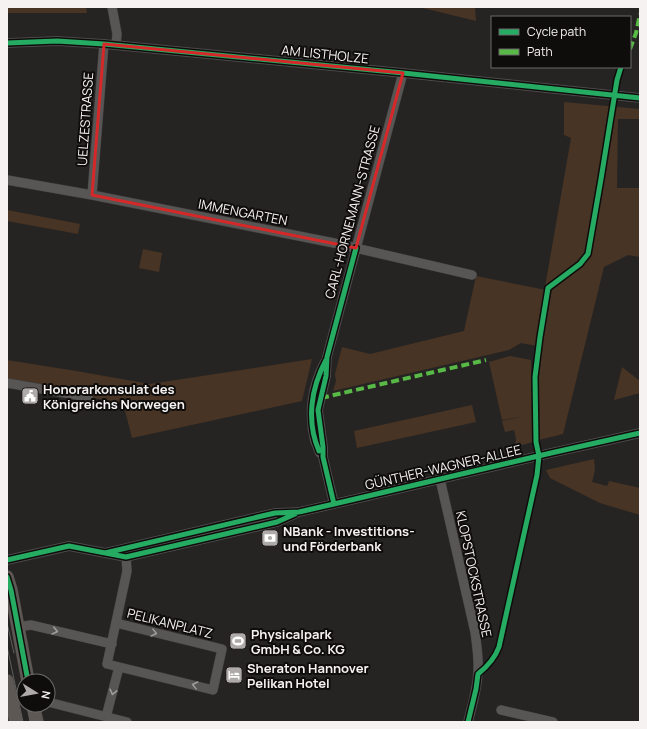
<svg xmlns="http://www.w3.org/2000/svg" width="647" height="729" font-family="Manrope,sans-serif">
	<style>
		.green { fill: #473424 }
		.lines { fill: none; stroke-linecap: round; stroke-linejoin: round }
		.minor-casing { stroke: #413e3e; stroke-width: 10 }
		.secondary-casing { stroke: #413e3e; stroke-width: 14 }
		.minor { stroke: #575655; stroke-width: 9 }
		.secondary { stroke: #5e5854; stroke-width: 13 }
		.tram { stroke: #5e5d5c; stroke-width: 1 }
		.quiet { stroke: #58b947; stroke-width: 4; stroke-dasharray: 8 4; stroke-linecap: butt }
		.cycleway-casing { stroke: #0f0d0c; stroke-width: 8 }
		.cycleway { stroke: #26ab63; stroke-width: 5 }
		.oneway { stroke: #9e9c9b }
		.marked { fill: none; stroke: #d62828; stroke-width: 3; stroke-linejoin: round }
		.labels { text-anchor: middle; stroke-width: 4; stroke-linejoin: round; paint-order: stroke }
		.street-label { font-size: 13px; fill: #f5f2f1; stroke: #0f0d0c }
		.poi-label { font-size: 13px; font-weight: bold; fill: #f5f2f1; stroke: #0f0d0c; text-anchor: start }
	</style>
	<rect width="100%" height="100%" fill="#262423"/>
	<path class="green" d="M7,7h79l1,6h-80z
		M419,7h56l1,14z
		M564,102l76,7v10h-22l-1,69h23v69l-12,-2 -24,12 -41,167 -24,6v-82l13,-70 -7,-1 26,-149 -7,-3z
		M7,210l73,14 -2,10 -71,-13z
		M143,249l19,4 -3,19 -20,-4z
		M476,276l70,14 -9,56 -16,-3 -12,7 -176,41 3,-10 -1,-7 7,-27 28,7 94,-23z
		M510,356l21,4 2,82 -18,5 1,-9 -2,-8 -9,2 -3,-11 18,-4 -18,3 -13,-58z
		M312,359l-10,42 -170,37 -9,-35 -116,-19v-24l69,11 74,13z
		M622,367l18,14v12l-26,7z
		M472,405l4,17 -119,26 -3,-17z
		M594,459l1,11 -3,12 15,4 2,-5 31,7v27l-40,-12 -50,-25 -4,-8z"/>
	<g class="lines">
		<defs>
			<path id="minor" d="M112,7l5,27 -1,11
				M7,43l50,-2 47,3 299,29 237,25
				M7,180l85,15 242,48 138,32
				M92,195l12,-151
				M7,383l81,14
				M320,453c-2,-4 -3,-8 -5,-12 -7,-27 -3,-55 10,-79
				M440,479l35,153c2,14 4,27 3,41 -1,17 -6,33 -10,49
				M334,504l-11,-47v-10l-5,-37 8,-34 1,-19 76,-284
				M105,553l170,-40 24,-1 35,-8 217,-51 89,-20
				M7,560l62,-14 57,11 151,-35 18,-8
				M116,623l106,26 -9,41 -106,-26 20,-93 -1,-14
				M17,627l14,-2 81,19
				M48,702l79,20
				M501,710l52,12
				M106,717l13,-50"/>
			<path id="secondary" d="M7,577l4,13 17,91
				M7,681l9,41
				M33,705l4,17"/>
		</defs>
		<use href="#minor" class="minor-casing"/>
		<use href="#secondary" class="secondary-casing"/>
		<use href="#minor" class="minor"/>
		<use href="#secondary" class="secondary"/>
		<path class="tram" d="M7,623l7,30
			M7,646l16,76
			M27,705l3,17"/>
		<path class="quiet" d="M630,49l6,-16 4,-19
			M321,398l165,-38"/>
		<defs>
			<path id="cycleway" d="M7,43l50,-2 47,3 299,29 237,25
				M319,451c-13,-30 -8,-63 7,-91
				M334,504l-11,-47v-10l-5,-37 8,-34 1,-19 29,-109
				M105,553l170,-40 24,-1 35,-8 217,-51 89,-20
				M7,560l62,-14 57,11 151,-35 18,-8
				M7,577l4,13 17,91
				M468,722l8,-33 2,-15c10,-8 17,-16 21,-27l38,-172 2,-19 -3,-14 -1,-65 5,-40 8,-49 32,-24 8,-10 13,-75 16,-99 4,-13"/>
		</defs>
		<use href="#cycleway" class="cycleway-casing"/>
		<use href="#cycleway" class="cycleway"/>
	</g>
	<defs><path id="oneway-chevron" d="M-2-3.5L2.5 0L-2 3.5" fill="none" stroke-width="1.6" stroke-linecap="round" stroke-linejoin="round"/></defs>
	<g class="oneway">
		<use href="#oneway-chevron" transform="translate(55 631) rotate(13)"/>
		<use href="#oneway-chevron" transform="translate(154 633) rotate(14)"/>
		<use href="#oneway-chevron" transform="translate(195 685) rotate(-166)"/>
		<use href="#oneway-chevron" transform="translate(113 692) rotate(104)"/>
	</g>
	<path class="marked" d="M104,44l299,29 -47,175 -264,-53z"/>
	<defs>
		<symbol id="civic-square" viewBox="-11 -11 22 22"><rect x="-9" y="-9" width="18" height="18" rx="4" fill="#adaaa9" stroke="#0f0d0c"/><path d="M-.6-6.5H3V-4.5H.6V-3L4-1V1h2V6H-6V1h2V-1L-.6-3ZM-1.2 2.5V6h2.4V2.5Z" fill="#fff"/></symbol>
		<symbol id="bank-square" viewBox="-11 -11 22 22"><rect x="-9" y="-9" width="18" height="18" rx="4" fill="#adaaa9" stroke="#0f0d0c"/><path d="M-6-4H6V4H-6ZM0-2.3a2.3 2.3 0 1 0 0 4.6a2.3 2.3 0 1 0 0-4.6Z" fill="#fff"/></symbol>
		<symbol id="stadium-square" viewBox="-11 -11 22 22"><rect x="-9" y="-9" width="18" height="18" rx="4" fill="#adaaa9" stroke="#0f0d0c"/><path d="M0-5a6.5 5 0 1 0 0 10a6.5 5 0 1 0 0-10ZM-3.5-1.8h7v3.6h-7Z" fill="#fff"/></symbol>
		<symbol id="hotel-square" viewBox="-11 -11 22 22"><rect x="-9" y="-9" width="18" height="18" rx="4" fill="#adaaa9" stroke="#0f0d0c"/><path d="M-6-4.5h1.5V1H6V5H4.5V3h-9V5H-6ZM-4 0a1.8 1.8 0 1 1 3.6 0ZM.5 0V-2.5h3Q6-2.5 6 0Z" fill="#fff"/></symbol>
	</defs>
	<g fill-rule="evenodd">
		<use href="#civic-square" x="20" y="386" width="20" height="20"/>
		<use href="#bank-square" x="260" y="528" width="20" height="20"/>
		<use href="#stadium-square" x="228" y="631" width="20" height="20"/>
		<use href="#hotel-square" x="224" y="665" width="20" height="20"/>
	</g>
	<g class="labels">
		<g class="street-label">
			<text transform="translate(325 54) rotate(6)" y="5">AM LISTHOLZE</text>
			<text transform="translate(85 119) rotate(-86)" y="5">UELZESTRASSE</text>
			<text transform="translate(243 212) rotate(11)" y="5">IMMENGARTEN</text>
			<text transform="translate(352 212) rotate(-75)" y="5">CARL-HORNEMANN-STRASSE</text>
			<text transform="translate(443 467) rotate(-13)" y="5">GÜNTHER-WAGNER-ALLEE</text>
			<text transform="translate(474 574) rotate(78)" y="5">KLOPSTOCKSTRASSE</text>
			<text transform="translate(170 623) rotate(14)" y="5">PELIKANPLATZ</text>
		</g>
		<g class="poi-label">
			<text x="43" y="394">Honorarkonsulat des<tspan x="43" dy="15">Königreichs Norwegen</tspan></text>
			<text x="283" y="536">NBank - Investitions-<tspan x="283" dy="15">und Förderbank</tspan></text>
			<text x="251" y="639">Physicalpark<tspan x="251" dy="15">GmbH &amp; Co. KG</tspan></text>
			<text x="247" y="673">Sheraton Hannover<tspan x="247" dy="15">Pelikan Hotel</tspan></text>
		</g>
	</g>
	<rect width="647" height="729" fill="none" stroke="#f5f2f1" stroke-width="16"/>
	<rect x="491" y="16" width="140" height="52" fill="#0f0d0c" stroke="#6b6968"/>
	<rect x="499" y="29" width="20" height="6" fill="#26ab63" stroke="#6b6968"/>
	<text x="527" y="36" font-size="12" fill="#f5f2f1">Cycle path</text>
	<rect x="499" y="49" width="20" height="6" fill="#58b947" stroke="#6b6968"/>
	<text x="527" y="56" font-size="12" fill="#f5f2f1">Path</text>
	<g transform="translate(36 693) rotate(101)"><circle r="19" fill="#0f0d0c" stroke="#6b6968"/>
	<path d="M0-3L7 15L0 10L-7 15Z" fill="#adaaa9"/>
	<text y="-6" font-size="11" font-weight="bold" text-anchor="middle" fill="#f5f2f1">N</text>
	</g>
</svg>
